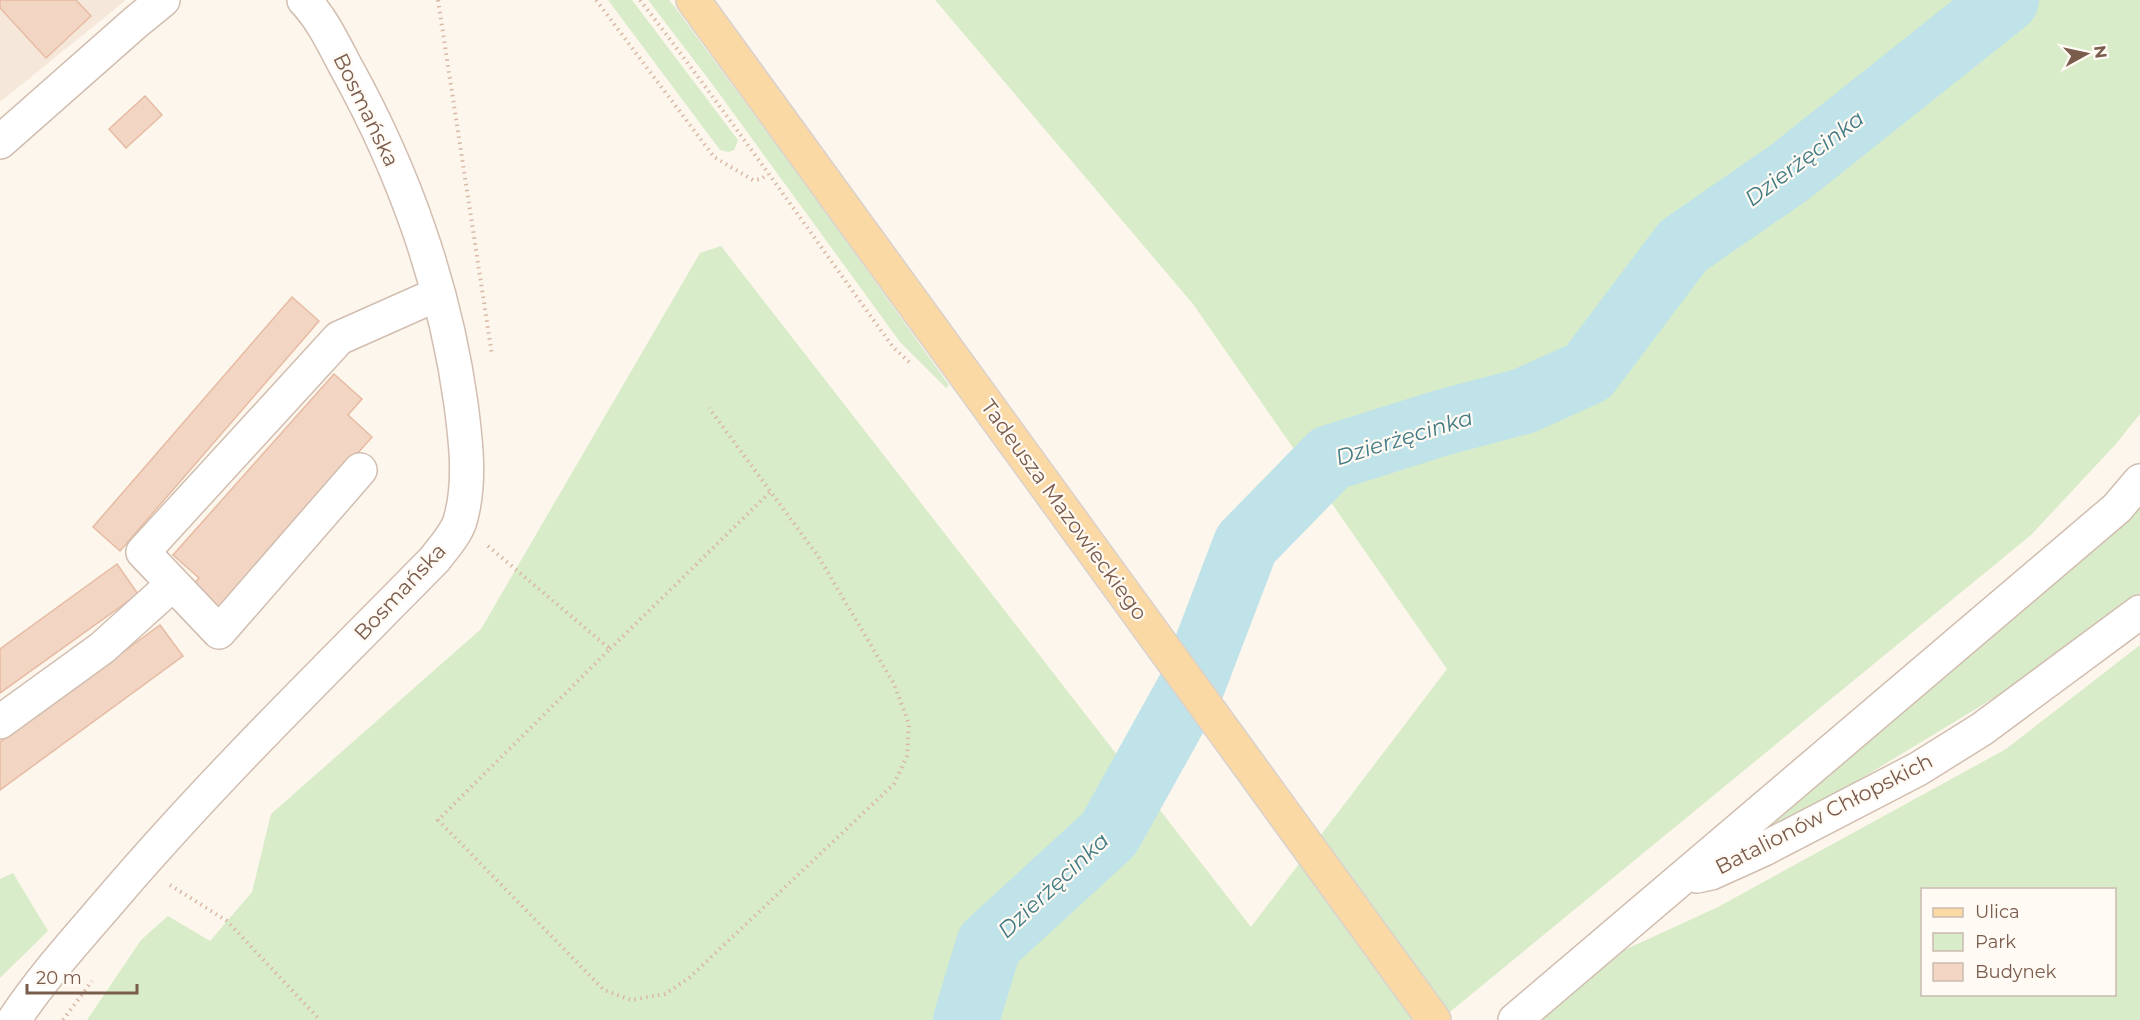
<svg xmlns="http://www.w3.org/2000/svg" width="2140" height="1020" font-family="Montserrat,sans-serif">
	<style>
		.residential { fill: #f5e8da }
		.green { fill: #d8ecc9; fill-rule: evenodd }
		.lines { fill: none; stroke-linecap: round; stroke-linejoin: round }
		.river { stroke: #bfe3e8; stroke-width: 66 }
		.building { fill: #f3d5c3; stroke: #e6bba3; stroke-width: 1.5 }
		.minor-casing { stroke: #d1beb0; stroke-width: 36 }
		.major-casing { stroke: #dad1cd; stroke-width: 36 }
		.path { stroke: #d9b8a5; stroke-width: 4; stroke-dasharray: 1.5 4.5; stroke-linecap: butt }
		.minor { stroke: #fff; stroke-width: 33 }
		.major { stroke: #fbd9a5; stroke-width: 33 }
		.labels { text-anchor: middle; stroke-width: 4.5; stroke-linejoin: round; paint-order: stroke }
		.street-label { font-size: 21px; fill: #7a5c4d; stroke: #fffaf3 }
		.water-label { font-size: 22px; font-style: italic; fill: #437c86; stroke: #fffaf3 }
	</style>
	<rect width="100%" height="100%" fill="#fdf6ec"/>
	<path class="residential" d="M0,0h126l-126,102z"/>
	<path class="green" d="M608,0h24l106,140 -4,10 -6,2 -8,-2z
		M648,0h21l5,6 134,182 141,197 -3,3 -46,-46 -190,-261z
		M935,0h1205v414l-25,31 -84,90 -591,485h-1353l54,-80 27,-24 42,25 42,-49 19,-78 210,-185 219,-376 21,-7 530,681 196,-258 -254,-365z
		M2140,499v95l-133,96 -155,94 -122,69z
		M2140,645v375h-598l76,-67 100,-46 288,-158zM1922,890h192v104h-192z
		M13,873l35,58 -48,47v-99z"/>
	<g class="lines">
		<path class="river" d="M966,1020l23,-76 120,-110 84,-151 53,-139 84,-86 111,-35 83,-22 64,-29 95,-126 107,-74 216,-172"/>
	</g>
	<path class="building" d="M0,0h76l15,16 -45,42 -46,-50z
		M145,96l17,19 -36,33 -17,-19z
		M292,297l27,24 -199,230 -27,-24z
		M334,374l28,25 -14,16 24,22 -157,177 -27,-24 11,-12 -26,-23z
		M117,564l21,30 -138,99v-44z
		M160,625l23,31 -183,134v-48z"/>
	<g class="lines">
		<defs>
			<path id="minor" d="M0,142l136,-120 27,-22
				M360,470l-141,162 -76,-80 196,-214 99,-44
				M0,722l102,-74 71,-64
				M1697,876l14,-3 53,-24 154,-80 64,-40 158,-117
				M14,1020c29,-44 65,-83 100,-124 101,-118 212,-226 321,-337 8,-11 21,-25 25,-38 11,-37 6,-79 1,-117 -16,-117 -57,-232 -114,-335 -13,-24 -24,-49 -43,-69
				M1515,1020l602,-512 23,-27"/>
			<path id="major" d="M693,0l741,1020"/>
		</defs>
		<use href="#minor" class="minor-casing"/>
		<use href="#major" class="major-casing"/>
		<path class="path" d="M438,0l54,355
			M596,0l118,157 39,23 8,-1 7,-5
			M640,0c87,113 169,231 253,347l17,16
			M488,546l122,103 -172,171 166,170 27,10 34,-6 24,-16 205,-194 13,-28 2,-32 -15,-40 -76,-128 -109,-148
			M610,649l160,-157
			M170,885l57,36 93,99
			M63,1020l29,-39"/>
		<use href="#minor" class="minor"/>
		<use href="#major" class="major"/>
	</g>
	<g class="labels">
		<g class="street-label">
			<text transform="translate(366 110) rotate(64)" y="7">Bosmańska</text>
			<text transform="translate(1064 510) rotate(54)" y="7">Tadeusza Mazowieckiego</text>
			<text transform="translate(400 592) rotate(-47)" y="7">Bosmańska</text>
			<text transform="translate(1824 814) rotate(-27)" y="7">Batalionów Chłopskich</text>
		</g>
		<g class="water-label">
			<text transform="translate(1804 158) rotate(-37)" y="8">Dzierżęcinka</text>
			<text transform="translate(1404 437) rotate(-17)" y="8">Dzierżęcinka</text>
			<text transform="translate(1053 885) rotate(-43)" y="8">Dzierżęcinka</text>
		</g>
	</g>
	<rect x="1921" y="888" width="195" height="108" fill="#fffaf3" stroke="#cabbb1" stroke-width="1.5"/>
	<rect x="1933" y="908" width="30" height="9" fill="#fbd9a5" stroke="#cabbb1" stroke-width="1.5"/>
	<text x="1975" y="918" font-size="18" fill="#7a5c4d">Ulica</text>
	<rect x="1933" y="933" width="30" height="18" fill="#d8ecc9" stroke="#cabbb1" stroke-width="1.5"/>
	<text x="1975" y="948" font-size="18" fill="#7a5c4d">Park</text>
	<rect x="1933" y="963" width="30" height="18" fill="#f3d5c3" stroke="#cabbb1" stroke-width="1.5"/>
	<text x="1975" y="978" font-size="18" fill="#7a5c4d">Budynek</text>
	<g transform="translate(2086 54) rotate(82)" stroke="#fffaf3" stroke-width="4.5" paint-order="stroke">
	<path d="M0-4.5L10 22L0 15L-10 22Z" fill="#7a5c4d"/>
	<text y="-9" font-size="16" font-weight="bold" text-anchor="middle" fill="#7a5c4d">N</text>
	</g>
	<path d="M27 984v9h110v-9" fill="none" stroke="#7a5c4d" stroke-width="3"/>
	<text x="36" y="984" font-size="18" fill="#7a5c4d" stroke="#fffaf3" stroke-width="4.5" paint-order="stroke">20 m</text>
</svg>
